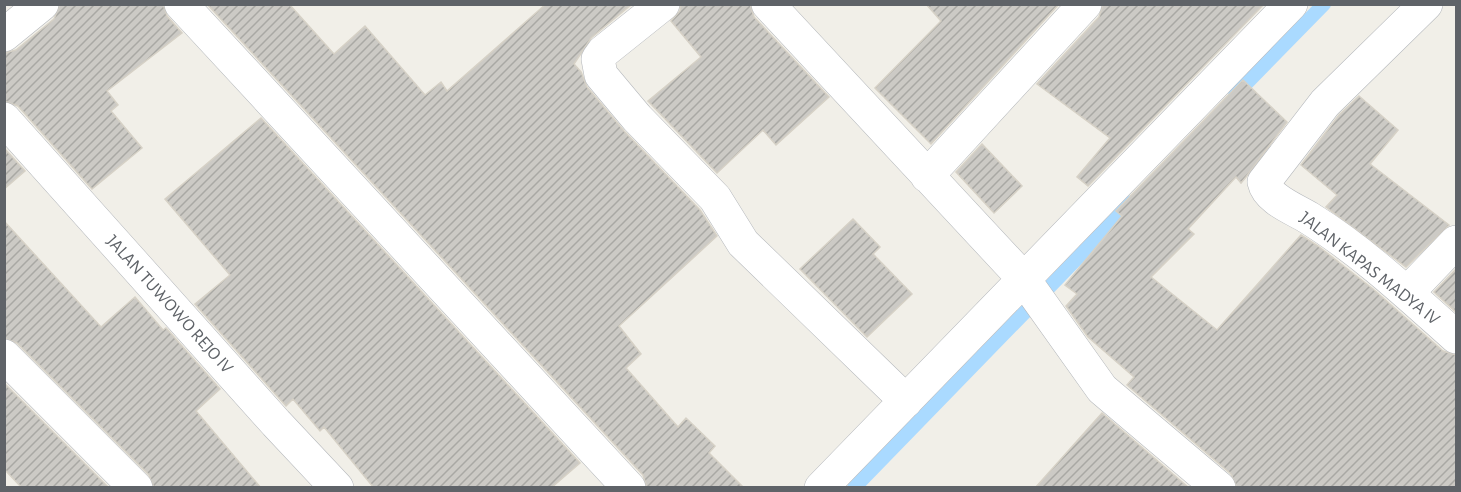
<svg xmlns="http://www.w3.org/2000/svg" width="1461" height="492" font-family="'Alegreya Sans',sans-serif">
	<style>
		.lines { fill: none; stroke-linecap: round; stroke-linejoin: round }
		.stream { stroke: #aadaff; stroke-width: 14 }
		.building { fill: url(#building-hatch); stroke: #d6d1c6; stroke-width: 1.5 }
		.street-casing { stroke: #b5b8bc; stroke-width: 34 }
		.street { stroke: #fff; stroke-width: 33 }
		.labels { text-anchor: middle; stroke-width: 4.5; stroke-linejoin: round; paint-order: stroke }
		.street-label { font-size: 18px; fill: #5f6368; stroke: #fff }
	</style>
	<defs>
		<pattern id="building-hatch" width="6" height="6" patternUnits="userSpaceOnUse" patternTransform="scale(1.5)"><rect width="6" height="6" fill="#cccac5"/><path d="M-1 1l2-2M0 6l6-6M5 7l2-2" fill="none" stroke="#a9a8a4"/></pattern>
	</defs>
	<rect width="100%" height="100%" fill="#f1efe8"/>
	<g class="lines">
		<path class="stream" d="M1235,95l89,-91
			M854,488l278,-286"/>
	</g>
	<path class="building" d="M60,4h103l4,12 15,17 -75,58 11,14 -7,6 31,37 -50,41 -74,-83 -14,-5v-48l12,-3 38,-31z
		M207,4h82l45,50 31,-28 60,69 16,-13 6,9 99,-87h86l-41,34 -17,26 7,8 6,15 37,44 76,79 17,26 -98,90 22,28 -15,14 52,59 8,-9 29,28 -6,7 35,35h-97l-4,-13z
		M681,4h69l4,13 75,80 -53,48 -13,-15 -46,43 -69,-72 53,-44 -30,-36 9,-10z
		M926,4h133l-128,140 -56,-56 66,-67z
		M1103,4h161l-176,182 -11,-9 33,-39 -73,-54 62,-67z
		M1243,80l44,42 -41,55 -5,6 -5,-6 -48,52 6,5 -43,43 66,53 84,-95 17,11 55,43 70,62 13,4v133h-219l-6,-14 -104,-89 7,-8 -46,-40 -22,-31 11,-12 -12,-9 57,-69 -6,-5z
		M1359,96l39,34 -28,34 79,61 -43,42 -80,-60 11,-12 -36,-30 38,-50z
		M261,118l319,345 -29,25h-177l-50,-61 -4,4 -27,-32 -7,7 -91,-102 35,-29 -65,-76z
		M982,144l40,42 -28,27 -38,-41z
		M4,148l21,23 -21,18z
		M853,219l27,28 -7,7 39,40 -45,43 -67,-68z
		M4,221l97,106 34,-30 28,33 3,-2 54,61 -24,22 65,77h-107l-5,-13 -132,-132 -13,-5z
		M1456,269v43l-22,-20z
		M4,383l105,105h-87l-18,-19z
		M1102,413l87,75h-154z"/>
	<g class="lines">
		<defs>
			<path id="street" d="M181,4l448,484
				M663,4l-60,48 -5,7 3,16 36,43 78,80 28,45 163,158
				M768,4l255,274 79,111 117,99
				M1426,4l-101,99 -61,79c4,18 31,27 45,36 53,33 101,78 147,119
				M4,35l38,-31
				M4,119l272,304 61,65
				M927,176l158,-172
				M1407,293l49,-51
				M4,356l132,132
				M821,488l470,-484"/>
		</defs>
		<use href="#street" class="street-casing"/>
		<use href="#street" class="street"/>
	</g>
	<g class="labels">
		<g class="street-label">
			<text transform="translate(1370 268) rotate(38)" y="6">JALAN KAPAS MADYA IV</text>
			<text transform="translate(170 304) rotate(48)" y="6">JALAN TUWOWO REJO IV</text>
		</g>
	</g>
	<rect width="1461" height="492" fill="none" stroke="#5f6368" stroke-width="12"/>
</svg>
